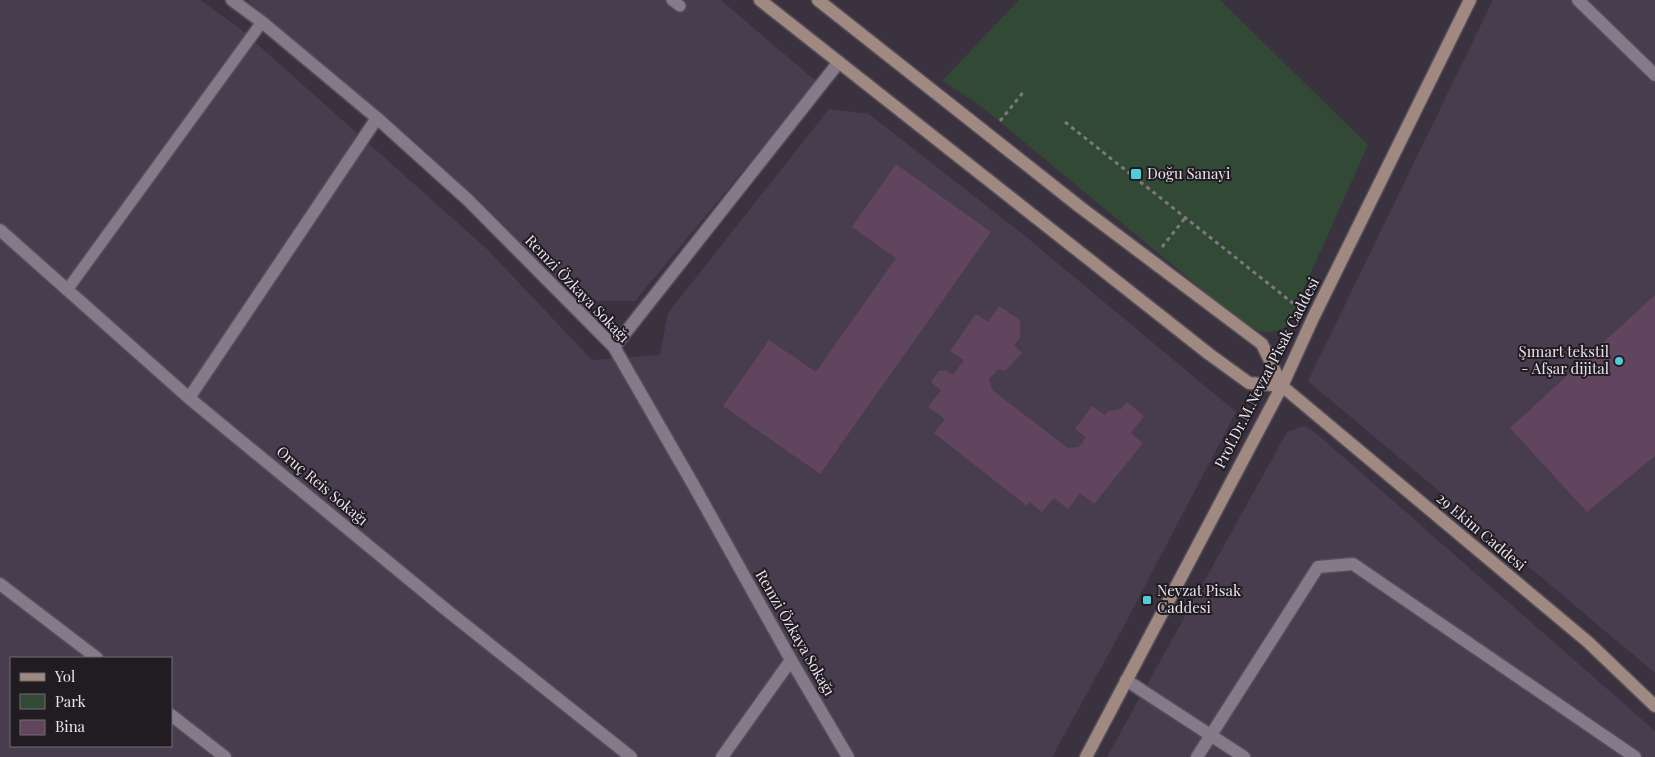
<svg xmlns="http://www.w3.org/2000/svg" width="1655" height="757" font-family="'Playfair Display',serif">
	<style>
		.built { fill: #483c4f; fill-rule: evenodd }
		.green { fill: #324935 }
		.building { fill: #61455e }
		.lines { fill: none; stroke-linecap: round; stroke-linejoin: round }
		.lane-casing { stroke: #554e5a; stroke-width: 14 }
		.street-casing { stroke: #554e5a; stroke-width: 15 }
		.secondary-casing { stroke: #554e5a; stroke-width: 15 }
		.path { stroke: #7f7884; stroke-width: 3; stroke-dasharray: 4 4; stroke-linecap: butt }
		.lane { stroke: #847a8a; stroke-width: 11 }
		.street { stroke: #847a8a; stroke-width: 12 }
		.secondary { stroke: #a08980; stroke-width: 12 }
		.poi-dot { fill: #52ccd6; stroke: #201c22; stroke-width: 2 }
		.labels { text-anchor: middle; stroke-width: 4; stroke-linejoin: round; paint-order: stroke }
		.poi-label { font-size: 15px; fill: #e8e3ec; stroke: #201c22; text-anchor: start }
		.street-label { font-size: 15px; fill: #e8e3ec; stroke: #201c22 }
	</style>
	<rect width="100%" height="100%" fill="#3b3240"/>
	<path class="built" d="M0,0h200l38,27 250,223 104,110 68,-5 8,-42 161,-204 40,5 156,122 211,176 -111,212 -73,133h-1052zM11,658h160v88h-160z
		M247,0h474l96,82 -182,219h-52z
		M1493,0h162v673l-347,-292z
		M1304,426l13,8 338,297v26h-548l180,-325z"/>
	<path class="green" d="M1019,0h201l148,145 -81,181c-21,11 -27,6 -47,-5l-263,-218 -35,-22z"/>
	<path class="building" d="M896,164l95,68 -171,242 -97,-68 46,-66 47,32 80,-114 -44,-31z
		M1655,295v161l-68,56 -77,-84z
		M999,306l21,14v18l-6,7 8,8 -17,18 -7,-2 -9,10 3,11 76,58 11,-1 7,-10 -11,-8 17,-23 13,9 3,-4 13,-2 6,-7 17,14 -13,17 12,10 -49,61 -14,-11 -12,16 -14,-11 -12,14 -13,-10 -2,4 -93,-73 11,-14 -17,-12 13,-17 -10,-8 8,-11h7l7,4 11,-15 -14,-9 26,-37 12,8z"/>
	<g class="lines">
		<defs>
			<path id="lane" d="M672,0l8,6
				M67,290l195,-268"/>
			<path id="street" d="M232,0l30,22 115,96 91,82 146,147 80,139 97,174 57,97
				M1578,0l77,75
				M0,230l189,168 255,210 187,149
				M614,347l225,-285
				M189,398l188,-280
				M0,584l97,74
				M1126,680l118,77
				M171,715l54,42
				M722,757l69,-97
				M1197,757l121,-190 35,-3 282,193"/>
			<path id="secondary" d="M760,0l449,354 40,29 33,3
				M818,0l262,207 182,137 20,42 306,256 67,64
				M1086,757l196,-371 31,-68 157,-318"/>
		</defs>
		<use href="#lane" class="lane-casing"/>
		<use href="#street" class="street-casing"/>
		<use href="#secondary" class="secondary-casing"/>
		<path class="path" d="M1000,121l25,-31
			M1065,122l234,186
			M1162,247l23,-29"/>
		<use href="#lane" class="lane"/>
		<use href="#street" class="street"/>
		<use href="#secondary" class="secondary"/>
	</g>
	<g class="poi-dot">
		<rect x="1130" y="168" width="12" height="12" rx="2.5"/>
		<circle cx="1619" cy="361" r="5"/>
		<rect x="1142" y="595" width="10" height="10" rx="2.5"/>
	</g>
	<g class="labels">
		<g class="poi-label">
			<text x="1147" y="179">Doğu Sanayi</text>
			<text x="1609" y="357" text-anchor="end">Şımart tekstil<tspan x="1609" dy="17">- Afşar dijital</tspan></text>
			<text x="1157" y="596">Nevzat Pisak<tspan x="1157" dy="17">Caddesi</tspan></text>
		</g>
		<g class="street-label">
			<text transform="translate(577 289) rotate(46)" y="5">Remzi Özkaya Sokağı</text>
			<text transform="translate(1267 373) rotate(-63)" y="5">Prof.Dr.M.Nevzat Pisak Caddesi</text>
			<text transform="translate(322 486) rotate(40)" y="5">Oruç Reis Sokağı</text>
			<text transform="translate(1481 532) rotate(40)" y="5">29 Ekim Caddesi</text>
			<text transform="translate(795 633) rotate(60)" y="5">Remzi Özkaya Sokağı</text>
		</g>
	</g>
	<rect x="10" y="657" width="162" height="90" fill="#201c22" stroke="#706c73"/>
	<rect x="20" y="673" width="25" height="8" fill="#a08980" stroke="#706c73"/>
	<text x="55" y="682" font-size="15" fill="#e8e3ec">Yol</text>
	<rect x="20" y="694" width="25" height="15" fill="#324935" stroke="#706c73"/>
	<text x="55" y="707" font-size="15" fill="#e8e3ec">Park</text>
	<rect x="20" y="720" width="25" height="15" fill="#61455e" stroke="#706c73"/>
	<text x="55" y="732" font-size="15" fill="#e8e3ec">Bina</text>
</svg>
